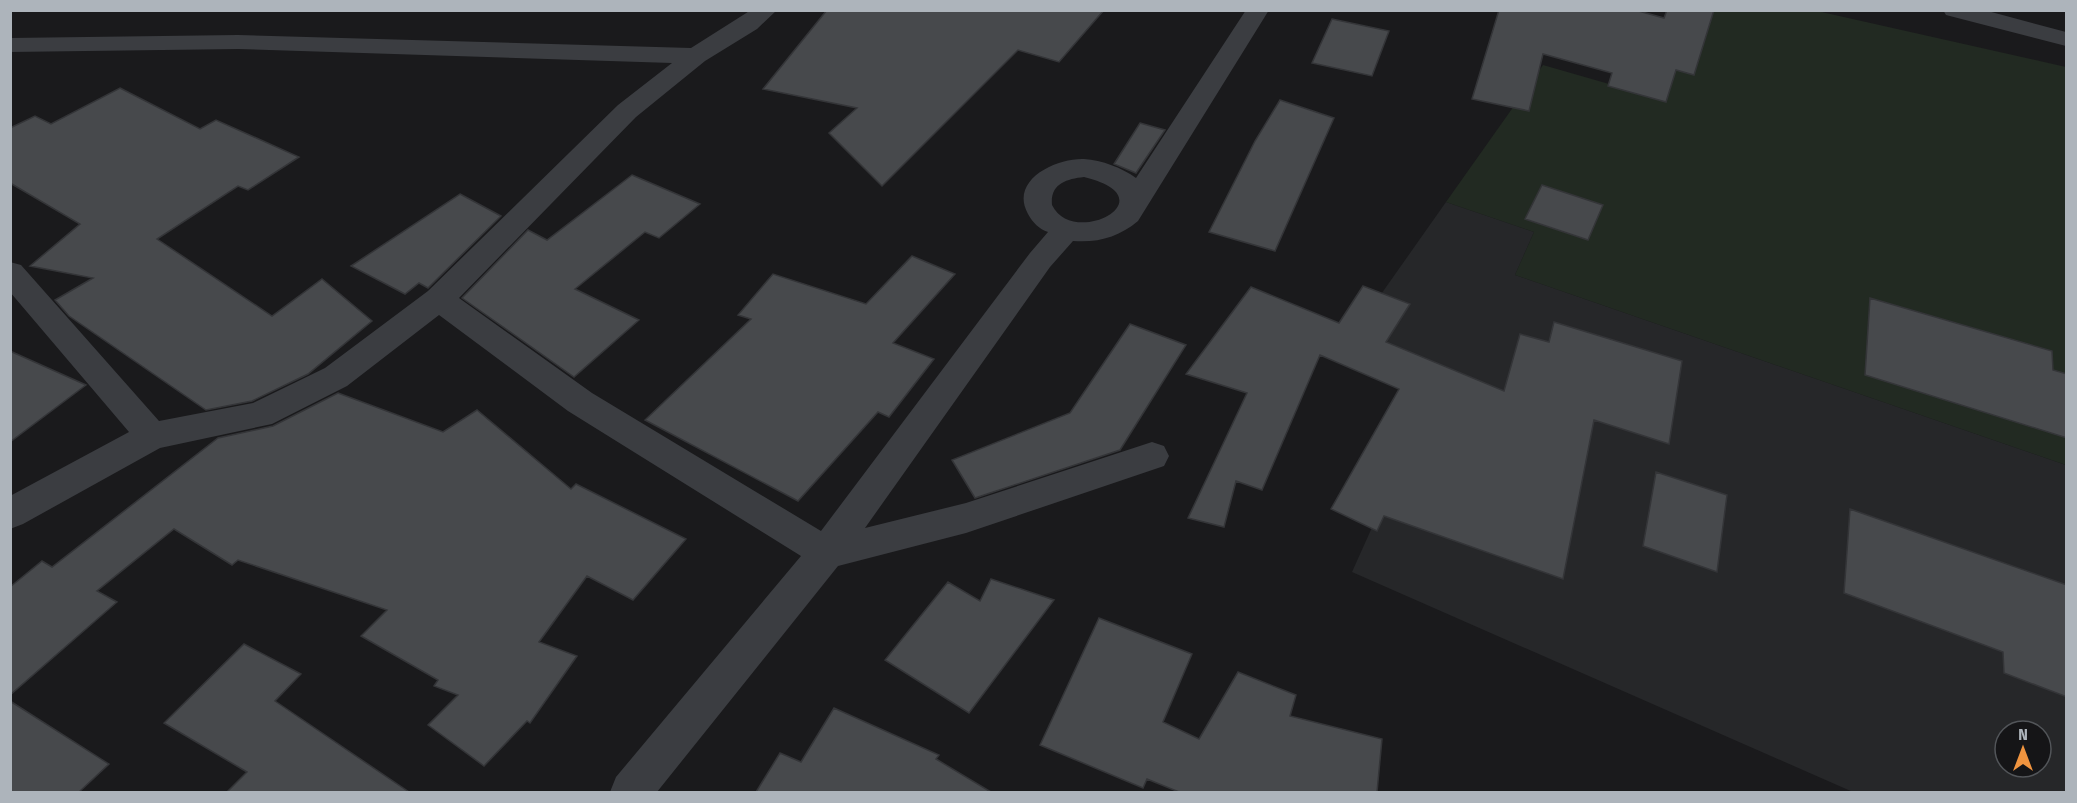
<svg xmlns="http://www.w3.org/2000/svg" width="2077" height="803" font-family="'Fira Sans Condensed',sans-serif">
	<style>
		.built { fill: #262729; fill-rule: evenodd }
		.green { fill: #222a22 }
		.building { fill: #47494c; stroke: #343538; stroke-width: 1.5 }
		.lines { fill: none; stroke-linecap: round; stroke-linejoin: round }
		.minor { fill: #3b3d41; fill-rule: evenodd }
	</style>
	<rect width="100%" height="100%" fill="#1a1a1c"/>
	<path class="built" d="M1446,202l88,30 -19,43 551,190v327h-213l-501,-220 88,-196 -87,-42zM2005,731h36v36h-36z"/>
	<path class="green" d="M1708,11h109l249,56v398l-551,-190 19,-43 -88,-30 97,-137 94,27z"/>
	<path class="building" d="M827,10h277l-45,52 -41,-12 -136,136 -53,-53 28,-25 -94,-19z
		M1499,10h136l29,8 3,-8h47l-20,65 -18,-5 -10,32 -58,-16 4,-13 -69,-19 -14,57 -57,-12z
		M1332,19l57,12 -17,45 -60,-13z
		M120,88l80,41 16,-9 83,37 -51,33 -10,-4 -81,53 115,77 50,-37 50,42 -64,53 -56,27 -46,9 -137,-94 -14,-16 38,-22 -63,-12 50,-42 -70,-41v-55l25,-12 16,8z
		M1280,100l54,18 -59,133 -66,-19 46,-91z
		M1140,123l25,7 -29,43 -22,-9z
		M632,175l68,29 -41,34 -14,-6 -70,57 64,31 -65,57 -112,-79 66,-68 19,10z
		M1542,185l61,20 -15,35 -63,-21z
		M460,194l41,22 -73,72 -9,-5 -14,11 -54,-28z
		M912,256l43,18 -62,69 41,16 -45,58 -11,-5 -80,89 -153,-81 106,-101 -13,-4 35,-41 93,30z
		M1363,286l47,18 -24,38 118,49 16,-57 29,8 5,-20 128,39 -13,83 -75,-24 -31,159 -179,-63 -7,15 -46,-22 68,-120 -79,-34 -58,135 -26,-9 -12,46 -36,-9 59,-125 -61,-19 65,-87 88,36z
		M1870,298l182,53 1,19 14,4v64l-202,-63z
		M1130,324l56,21 -66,105 -145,48 -23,-38 118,-47z
		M10,351l76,34 -76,57z
		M338,393l105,39 34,-22 94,79 5,-5 110,55 -53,61 -46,-24 -48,66 38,14 -47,67 -3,-2 -43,45 -56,-41 30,-30 -24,-9 4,-6 -77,-44 26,-26 -149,-50 -6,5 -58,-36 -77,62 20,11 -107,93v-108l32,-26 10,6 166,-129 55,-12z
		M1656,472l71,23 -10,77 -74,-26z
		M1850,509l217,76v112l-63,-24 -1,-21 -159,-59z
		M991,579l63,21 -85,113 -84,-53 63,-78 32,19z
		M1099,618l93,36 -29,68 36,17 39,-67 58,23 -6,21 92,23 -5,53h-198l-32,-13 -4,9 -103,-43z
		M244,644l57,30 -26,27 134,91h-182l20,-20 -83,-49z
		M10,701l99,63 -30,28h-69z
		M834,708l105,47 -3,4 55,33h-235l24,-39 21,9z"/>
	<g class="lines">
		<path class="minor" d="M751,10h26l-20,19 -52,32 -69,56 -177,181 133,95 229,138 209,-278 18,-21c-9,-3 -15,-9 -20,-18 -19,-34 28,-56 56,-55 18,1 38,9 52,19l110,-168h23l-131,211c-19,16 -40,22 -65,20l-23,26 -185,261 101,-25 186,-61 12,4 5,10 -5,10 -198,67 -128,33 -181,226h-47l6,-15 185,-221 -233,-145 -129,-96 -92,71 -75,38 -112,24 -137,76 -13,5v-33l119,-64 -119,-140v-30l11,3 138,156 94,-18 72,-35 103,-77 190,-186 54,-42 -434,-14 -228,3v-14l228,-3 453,13zM1084,177c87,21 -11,72 -32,28 -2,-21 14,-26 32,-28z
			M1943,10h41l82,22v14l-120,-31z"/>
	</g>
	<rect width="2077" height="803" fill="none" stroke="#adb4bb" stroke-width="24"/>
	<g transform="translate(2023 749)"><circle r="28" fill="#151517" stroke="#525559" stroke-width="1.5"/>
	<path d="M0-4.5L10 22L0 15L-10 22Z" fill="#f0943f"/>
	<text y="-9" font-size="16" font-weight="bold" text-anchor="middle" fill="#adb4bb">N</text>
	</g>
</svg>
